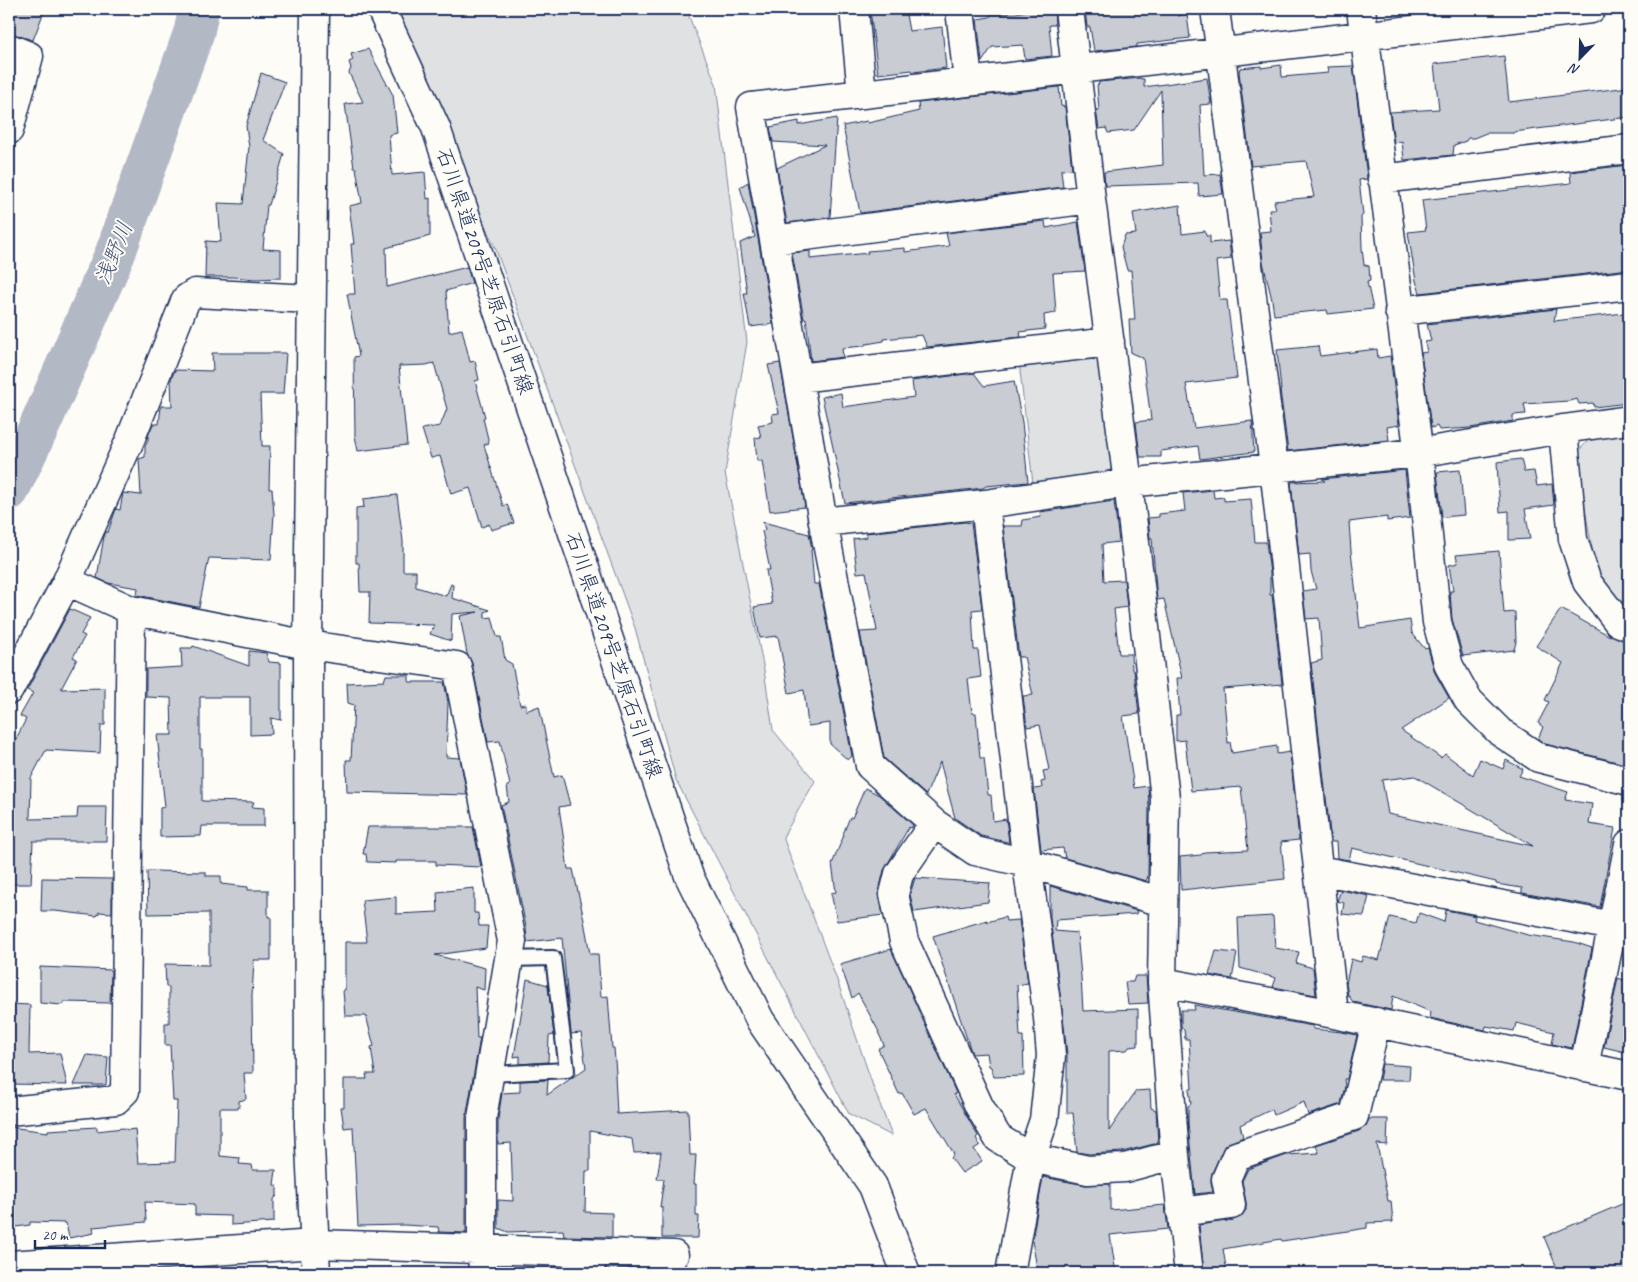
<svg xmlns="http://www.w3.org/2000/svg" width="1638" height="1282" font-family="Caveat,'Klee One',sans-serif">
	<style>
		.green { fill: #e0e1e3; stroke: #7e88a0 }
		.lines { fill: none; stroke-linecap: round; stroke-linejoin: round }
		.river { stroke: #b3b8c5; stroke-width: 41 }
		.building { fill: #c9ccd3; stroke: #1b2f5e; fill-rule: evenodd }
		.service-casing { stroke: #1b2f5e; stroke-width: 18 }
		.minor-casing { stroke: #1b2f5e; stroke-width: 31 }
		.tertiary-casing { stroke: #1b2f5e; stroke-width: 31 }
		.secondary-casing { stroke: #1b2f5e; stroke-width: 31 }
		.service { stroke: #fdfcf7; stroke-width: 14 }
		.minor { stroke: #fdfcf7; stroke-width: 28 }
		.tertiary { stroke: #fdfcf7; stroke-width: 28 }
		.secondary { stroke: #fdfcf7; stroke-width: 28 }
		.labels { text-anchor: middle; stroke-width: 4; stroke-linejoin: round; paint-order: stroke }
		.street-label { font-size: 21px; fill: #1b2f5e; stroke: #fdfcf7 }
		.water-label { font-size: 22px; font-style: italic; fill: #49587d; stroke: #fdfcf7 }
	</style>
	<rect width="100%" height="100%" fill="#fdfcf7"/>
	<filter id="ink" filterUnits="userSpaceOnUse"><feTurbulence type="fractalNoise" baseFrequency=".02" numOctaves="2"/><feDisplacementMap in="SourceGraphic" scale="10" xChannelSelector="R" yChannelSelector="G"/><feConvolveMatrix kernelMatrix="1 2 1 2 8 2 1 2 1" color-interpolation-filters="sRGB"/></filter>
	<g filter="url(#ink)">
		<path class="green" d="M388,9h298l30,75 31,258 -22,131 39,197 9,60 42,51 -32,56 54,143 36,106 19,50 -43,-22 -173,-334 -41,-152 -139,-378z
			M1098,357l15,109 -4,6 -76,12 -14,-122z
			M1629,433v175l-7,-4 -25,-28 -15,-83 -5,-40 13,-15z"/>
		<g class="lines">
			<path class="river" d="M9,490l32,-67 74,-169 79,-222 5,-23"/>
		</g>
		<path class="building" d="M9,9h36l-12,31 -24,-7z
			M870,9h35l4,22 33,-4 4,41 -33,4 -1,-2 -34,4z
			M1036,9h18l1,16h-6l3,31 -27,3 -2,-14 -31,2 -10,15 -5,-43 13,-2 1,-3 25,-1z
			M1085,9h92l1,7 9,-2 3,24 -53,6v3l-43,4 -4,-24h-3z
			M368,49l25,46 4,38 -8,2 3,40 33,-3 2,27 3,-1v38l-44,12 1,39 80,-20 5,16 -26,8 3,41 13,-3 8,33 5,-1 4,19 -4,1 10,36 -2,1 6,25 -5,2 19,61 4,-2 7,19 -23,7 -2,-6 -7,3 -12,-39 -19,6 -11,-38 -9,2 -9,-29 18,-3 7,-17 -13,-46 -8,2 -27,1 8,79 -49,6 -3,-15 -1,-79 5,-1 -12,-62h8l-4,-50h3l-5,-38 13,-3 -6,-35h-2l-9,-64 18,-2 -14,-29 2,-5 -2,-6 4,-2 -2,-6z
			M1504,56l5,46 120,-15v30l-115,15v1h-28l-12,5h-6l-2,3 -12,4 -1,10 -49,5 -2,-19 -8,2 -4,-31 49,-3 -5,-45z
			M1281,65l1,12 46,-4 -1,-6 26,-1 14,111v2l-8,1 4,35 -2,2 1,31 2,17 5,1 1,15 -3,1 6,27 -45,5 -1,-4 -53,5 -2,-15 -9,-38 -3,-30 11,-1 -2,-22h7l-2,-8 40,-4 -8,-36 -55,5 -12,-94 1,-4 21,-2v2z
			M261,73l24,9 -22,58 21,14 -15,51h-2l-4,44 18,1v28l-26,1 -22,-2h-28l1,-36 15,1 -3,-39 25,1 6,-57 -3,-21z
			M1141,78v1h3v8l63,-9 4,26 -11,1 4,70 16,-1 3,20 -24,2 -1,-13 -93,3 -1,-14 59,-7 -2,-75 -27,40 -26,3 -2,-5 -7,1 -3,-19h3l-2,-25 2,-1v-2z
			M1059,87l2,19 4,1 7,62 -11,1 2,17 -203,26 -17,-87 24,-5 1,2 51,-12 -1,-8z
			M837,118l-7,99 -43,6 -10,-55 48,-23 -52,-3 -3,-15 29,-6v4z
			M1628,165l1,104 -209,24 -4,-12 -8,-49 18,-2 -4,-30 149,-17 -1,-11z
			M748,182l25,142 -23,3 -6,-34h3l-7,-50 15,-6 -15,-50z
			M1180,205l2,29 23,-3 1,5h4v7l19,-2 2,18 -15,2 4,39h7l10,78 -51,6 8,44 58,-7 2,31 -54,7 -2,-13 -37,5v6h-21l-4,-35 15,-2 -8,-62 -12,-5 -2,-33h6l-4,-50h-4l-6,-23 4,-12 11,-1 -3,-21z
			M1045,221l1,7 32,-6 7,49 -32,2 3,40 -12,2 1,14 -25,3 1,5 -94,10 -5,-12 -38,4v2l-18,3 -2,2 -22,2 1,9 -32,4 -5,-43 -2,1 -12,-66 18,-2v8l58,-6 -1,-2 38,-3v4l44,-6 -3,-13z
			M1556,309l-2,12 70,-8 5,24v49h-4l3,17 -34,4 -1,-4 -14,1 -2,-5 -8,2 -45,3 2,10 -13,1v6l-43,7 -31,2 -2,-4 -6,2 -10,-75 6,-1 -2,-10 6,-1 -4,-17z
			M1318,346l2,10 57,-7 1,9 12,-2 9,69 -12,2 2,13 -101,11 -8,-61h1l-4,-40z
			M212,353h74l-3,41h-23l2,52h8l-1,43h3l2,25 -3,46 -62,-2 -10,49h-2l-60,-12 1,-7 -30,-5 -11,-5 7,-42 2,-4h2l8,-23 4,1 3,-17 18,2 -2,-36 6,-2v-11l3,-5v-5l5,-12h6l2,-18h11l-1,-27 4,-9 38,1z
			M780,363l25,144 -35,4 -8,-50h-5l-2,-23 6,-1 -3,-12 15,-3 -1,-8 7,-1 -11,-48z
			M974,373l10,13 30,-5 8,41 6,60 -42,4 -3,2 -138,15 -23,-106 19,-4 2,14 71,-10 -2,-16z
			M1521,459l3,13 10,-1 3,15 15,-2 2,21 -29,4 5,30 -21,1v-29l-9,1 -3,-50z
			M1405,470l5,48 -23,3v-4l-38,5 2,29 9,77 50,-8 2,13 13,16 3,-1 7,25 14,25 -48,32 40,28 4,-4 28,21 7,-16 23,10 3,-9 17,9 -4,7 49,16 -3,8 27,4 -3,20 26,4 -15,79 -78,-14v-5l-26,-4v-2l-144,-34 -3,12 -12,-2 -1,-16h-5l-20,-179 11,-3 -3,-42 -13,1 -3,-28 13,-2 -5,-18 -1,-17 -11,1 -8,-73 34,-1 -3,-2zM1415,776l118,70 -145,-32 -6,-34z
			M1460,470l4,45 -22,2 -5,-45z
			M1213,490l1,8 10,-1v4l27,-2 4,43h11l4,31v22h2l10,89 -59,5 5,54 2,-1 2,11 45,-7v8l13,-2 9,88 -18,2 4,37 -104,11 -1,-33 21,-2 3,-3 44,-2 -7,-63 -50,4 -6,-51 -9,1v-26h4l-3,-37h5l-18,-79 -7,1 -5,-62h-2l-2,-20 11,-1v-3l26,-3 -2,-18z
			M397,495l6,46v30h13v16l30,9 5,-12 2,1 -1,13 38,12 -5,2v6l7,-1 5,20h4l4,23 7,4 8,41 6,-1v7l13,-5 15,71 8,-2 8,30 -11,2 9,62h5l10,46 7,39h8l3,43 7,-1 4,52h2l2,25 -1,1 2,40 71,-4 2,45h6l-2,29h2v32h3l-1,22h-36v-31h-2l4,-28h-7l4,-27 -27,1 -2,-14 -42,-8v40h-4l-1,41 27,1v24l-48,-1 -1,-6 -55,2 -10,-4v-28l15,1 -2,-58 -13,1v-25l4,-26 18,-1v-11l28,-1 -1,15 39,-27 -5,-35 -10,1 -9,-96 -35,4 -1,-15 -25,-122 8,-3 -2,-16 3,-1 -10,-44 -12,1 -16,-79 -5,-9 -7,-38 18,-4 -26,2 -1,27 -21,-7 4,-9 -65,-2 1,-31h-10l-1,-29h-3v-55l8,-1 -1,-8z
			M1114,501l5,41 -17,2 2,37 20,-1 3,27 -13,2 5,45h12l1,16 2,1 5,43 -16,2 11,72 14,-2 1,21 -1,69 -2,5 -81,-23 -2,-10 -22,2 -7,-61 8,-1 -1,-6 4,-1 -2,-10 6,-1 -9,-45 -13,2 -4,-31 10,-1 -9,-38h-5l-16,-131h19l1,-6 18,-3 -1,-5z
			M763,522l46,12 3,15 -1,1 3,34h5l33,172 -4,4 -18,-16v-21l-22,3 -4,-36 -15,3 -11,-57 -18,2 -6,-31 18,-3 -6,-34h4l-8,-39 3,-1z
			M965,522l6,1 11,86 -10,1 2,40h4l3,27 -13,2 4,34h4l4,45h4l4,37h3l2,26 13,-2 3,23h-2l-26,-6 -26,-18 -15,-56 -14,33 -42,-37 -24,-126 17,-1 -11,-59 -9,1 -4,-34 14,-2 -1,-4z
			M1499,551l5,62 11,-1 1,30 -2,8 -51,6 -11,-37 -2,-28h3l-4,-26 9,-2 -2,-8z
			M70,609l20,9 -9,16 4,2 -12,21 4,2 -16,30 44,-1v37h-4l-1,28 -54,-3 -15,28 -1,41 47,-1 1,-11h29l-1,34h-73l-2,43h-22v-131l17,-34 -6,-3 13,-23 -6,-3z
			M1561,609l49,27 1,-1 13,6h5v114l-3,-1 -1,10 -80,-20 -7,-5 5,-12 -5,-4 11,-21 -4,-2 18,-37 -27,-17z
			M193,646l56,20v-15l17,2 3,9 12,1v57l-10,-2 1,16 -22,1v-38h-50v52h2v52l52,1 -2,5 12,1v18h-62l-1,10 -41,1v-29l5,-1 -8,-72h15l-1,-37 -25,-1v-28l36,-2 -1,-19h11z
			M386,675h23v7h35l4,20 -2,55 14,1 7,37 -120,-3 -1,-32h5l3,-55 -6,-2 -1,-20 37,-2z
			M865,788l14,7 34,30 -2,3 -2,-1 -25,43 -5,21 4,24 -46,6 -6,-28 5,-1 -4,-28 12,-29 -1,-1 7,-17 2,1z
			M368,827h105l8,40 -45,-2v-4h-40v2l-29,-1 -1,-8h-3z
			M147,871l59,1v4h15v8l27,3v3h20v27h3v43h-17l-2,36 1,77h-9l2,26 -7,2v7h-19v48l20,2 -1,6 13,1 1,5h23l-2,15 3,1v10l-3,3v23l-43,3v-9l-36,-1v-11l-50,-2 1,20 -53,5 1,6 -25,5 -3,-15 -36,-1v3l-21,3v-101l39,5v-2l49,-3v4l26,-3 5,2 7,-1 3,34 37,-1 2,-61h-4l-3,-56h-5v-22h4v-36h-3l-1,-23 44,1v-52l-61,1z
			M42,878l70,1v34l-13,-1 -2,4 -42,-5h-14z
			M915,878l75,5 -2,19 -74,10 -4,-18z
			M1050,886l87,25 -1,3 -80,6 -1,11 22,2 4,43 2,35 55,-2v37l-9,1 -2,3 -18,1v80l27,-40 14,-1 1,18 5,2 2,33 -36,9 -33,2 -12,-2 -4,-39h-6v-58l-4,-39 -13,-98z
			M474,888v25h4l1,13h9l-2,22 -51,7 50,13 -1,22 -9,-3 2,51h3l-14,80v115l-27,-1 -1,-5 -34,-2 -46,1 -5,-99 -9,1 -3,-21h3v-28h23l-1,-5h9l-4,-27 3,-1 -8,-30h-21l-2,-26h2v-48h22l-5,-42 34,-3v17l42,-2 -1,-20z
			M1341,890l28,6 -5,20 -22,-2 2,-11 -7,-2z
			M1446,910l29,6 -1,4 54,15 46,7 18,6 -20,100 -20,-4 2,-12 -38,-9 -2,8 -28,-5 -1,4 -55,-12 1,-6 -38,-16 -2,14 -38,-8 -5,-7 -2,-11 5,-25 10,3 2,-6 16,4 11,-43 26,6 3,-10 25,9z
			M1273,916l2,32 24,4 -3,11 17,5 3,27 -43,-8 3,-9 -36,-10 -2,-50z
			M1005,917l1,4 13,-1 9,63 -11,2 3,51h3l1,40 -30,1 -3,-10 -2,-1 -2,-13 -15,1 -1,-3 -38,-115 54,-16v2z
			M891,949l65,144 -2,1 24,42 -2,2 4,7 -6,4 8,12 -20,12 -11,-15 3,-4 -28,-46 -12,6 -12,-21 -3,1 -21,-45 6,-4 -6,-13h1l-21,-39 -6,5 -12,-34z
			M1216,951l21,2 -5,26 -23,-4z
			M40,967l71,3 -1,33 -46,-1 -3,3 -21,-2z
			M1135,976h11l2,27 -20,1 -3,-22h8z
			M1618,978l11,4v71l-25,-6z
			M527,979l21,6 6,50 -5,1 -1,26 -28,2v-8l-6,1z
			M9,1004l21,1 -1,49 31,-1 7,32 -58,-1z
			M1194,1005l119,21v3l29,3 15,3 -10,44h-3l1,7 -4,18 -33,11 -4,-13 -30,13 -2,-6 -32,16 3,12 -18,8 -13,28 -1,9 2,10 -18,2 -7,-70v-18l3,-2 -2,-15h3l-3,-50h-4l-1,-10 -3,-2v-17h14z
			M87,1055l21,2 -2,28h-32z
			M1382,1064l28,2 -1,14h-30z
			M1369,1119h19l-1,26 -10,-1 11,57h3l2,21 -26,1v5l-85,13 -1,-2 -58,10 4,24h-23l-5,-48 34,-5 8,-3 5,-7v-8l-4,-21 6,-12 39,-14 32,-2 -3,-8 43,-14 7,-5z
			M1043,1177l42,8 25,-1v26l55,-5 3,24 -58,6 6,38h-78l-6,-32z
			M1629,1201v72h-70l-15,-36z"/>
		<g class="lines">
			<defs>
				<path id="service" d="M490,1074l77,-4 -14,-112 -44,1
					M595,1253l3,20"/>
				<path id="minor" d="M854,9l8,85
					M960,9l8,72
					M1069,9l22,190 37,284 37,315 -3,184 13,174 14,117
					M1215,9l59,458 60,547
					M1361,9l61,469 15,144 12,44 19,34 32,32 39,26 90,23
					M9,48l20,8 -20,74
					M1382,179l247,-30
					M774,240l317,-41
					M1399,311l230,-26
					M798,378l312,-36
					M1563,429l10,110 14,43 31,40 11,4
					M985,504l42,359 21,155 3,38 -7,64 -13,38 -21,115
					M823,522l162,-18 143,-21 289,-30 146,-24 66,-9
					M67,581l64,29 177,35 149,21 55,275 -30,177v131l1,24
					M9,690l58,-109 63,-141 56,-141 9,-6 116,6
					M934,823l-35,51 -5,20 10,47 75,165 19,32 33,20 57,12 37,-2 29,-8 21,-4
					M1318,870l311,59
					M1163,902l-136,-39 -52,-12 -41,-28 -64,-57 -47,-244 -72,-415c280,-34 560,-63 840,-98
					M1162,982l172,32 295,62
					M1584,1067l45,-223
					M9,1111l107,-11 9,-9 6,-481
					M1181,1212l50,-7 -5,-26 10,-23 118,-40 22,-94
					M9,1265l306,-21 359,11"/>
				<path id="tertiary" d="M315,9l-7,636 1,481 7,147"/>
				<path id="secondary" d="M381,9l55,119 253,748 71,144 113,166 33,87"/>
			</defs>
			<use href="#service" class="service-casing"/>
			<use href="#minor" class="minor-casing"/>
			<use href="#tertiary" class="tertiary-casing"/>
			<use href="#secondary" class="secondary-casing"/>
			<use href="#service" class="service"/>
			<use href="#minor" class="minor"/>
			<use href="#tertiary" class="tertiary"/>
			<use href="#secondary" class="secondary"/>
		</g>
	</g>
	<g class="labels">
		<g class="street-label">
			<text transform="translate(485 271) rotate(71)" y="7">石川県道209号芝原石引町線</text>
			<text transform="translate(614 655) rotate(71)" y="7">石川県道209号芝原石引町線</text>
		</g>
		<g class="water-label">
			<text transform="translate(113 253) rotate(-68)" y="8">浅野川</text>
		</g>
	</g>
	<rect width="1638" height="1282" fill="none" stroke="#fdfcf7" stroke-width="30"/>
	<rect x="15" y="15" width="1608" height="1252" fill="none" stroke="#1b2f5e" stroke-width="2" filter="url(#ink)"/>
	<g transform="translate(1580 58) rotate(203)" stroke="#fdfcf7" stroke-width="4" paint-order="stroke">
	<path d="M0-4L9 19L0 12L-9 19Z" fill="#1b2f5e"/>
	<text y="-8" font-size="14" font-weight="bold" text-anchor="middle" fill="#1b2f5e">N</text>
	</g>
	<path d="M35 1240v8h70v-8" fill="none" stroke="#1b2f5e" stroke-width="2.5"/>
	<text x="42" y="1240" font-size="15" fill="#1b2f5e" stroke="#fdfcf7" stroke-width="4" paint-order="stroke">20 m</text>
</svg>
